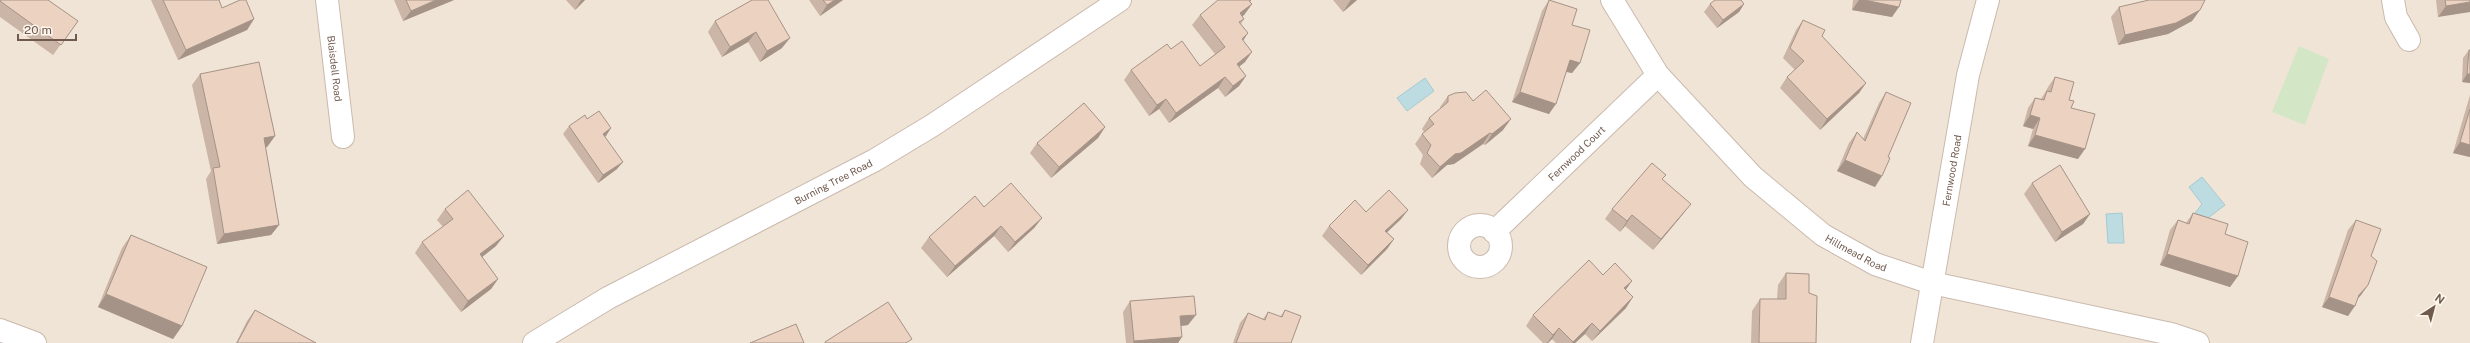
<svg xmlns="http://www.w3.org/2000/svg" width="2470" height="343" font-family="'Public Sans',sans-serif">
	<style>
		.residential { fill: #f0e4d6 }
		.green { fill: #d3e6c6 }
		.water { fill: #bddce1; stroke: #a5cad1 }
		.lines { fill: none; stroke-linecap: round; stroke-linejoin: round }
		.minor-casing { stroke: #cabaae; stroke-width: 24 }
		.minor { stroke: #fff; stroke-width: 22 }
		.wall { fill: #cbb5a6 }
		.shaded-wall { fill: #a59387 }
		.building { fill: #ecd2c1; stroke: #a59387 }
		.labels { text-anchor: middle; stroke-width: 4; stroke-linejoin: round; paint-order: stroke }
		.street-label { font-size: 10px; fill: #705a4e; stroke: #fdf6ec }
	</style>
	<rect width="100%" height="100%" fill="#faf2e6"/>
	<path class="residential" d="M0,0h2470v343h-2470z"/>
	<path class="green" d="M2299,46l30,13 -24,66 -33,-13z"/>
	<path class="water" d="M1425,78l9,13 -27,20 -10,-13z
		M2202,177l23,28 -17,13 -13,-5 7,-9 -13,-17z
		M2122,213l2,30h-16l-2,-29z"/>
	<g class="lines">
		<defs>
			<g id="minor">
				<path id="s1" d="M327,0l16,137"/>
				<path id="s2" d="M1612,0l46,75 95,102 70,58 52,29 57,19 239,51 27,9"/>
				<path d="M2393,0l3,17 13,23"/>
				<circle cx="1480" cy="246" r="21"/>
				<path id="s3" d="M1494,232l164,-157"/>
				<path d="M0,330l35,13"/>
				<path id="s4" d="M534,343l74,-45 267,-138 58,-35 187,-125"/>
				<path id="s5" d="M1922,343l46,-268 20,-75"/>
			</g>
		</defs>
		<use href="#minor" class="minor-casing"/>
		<use href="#minor" class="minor"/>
	</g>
	<path class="wall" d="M0,0l78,21 -25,34 -53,-38z
		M151,0h68l3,8 32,11 -7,11 -69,30z
		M394,0h60l-51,21z
		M566,0h19l-10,10z
		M752,0l30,48 -22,14 -12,-20 -26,15 -14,-25 7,-11z
		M809,0h34l-23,16z
		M1251,0l-1,2 2,2 -8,11 -2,1 2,3 -3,5 2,16 2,22 -6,5 7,9 -7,10 -14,11 -7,-9 -49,35 -10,-14 -10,7 -25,-36 7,-10 40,-21 29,17 15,-12 -23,-29 8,-10z
		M1333,0h24l-14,12z
		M1549,0l23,25 8,38 -8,10 -6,-1 -17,42 -37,-12 30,-91z
		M1853,0h48l-9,17 -40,-7z
		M2436,0h34l-32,17z
		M1710,4h34l-5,8 -22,16 -13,-16z
		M2119,7l81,3 -8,11 -24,13 -50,11 -7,-28z
		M1803,20l19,16 44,47 -7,10 -39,37 -40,-42 7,-11 8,-7 -12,-12 13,-28z
		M2469,50l1,33 -8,-1 1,-24z
		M200,74l75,62 -8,11h-2l14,78 -8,10 -54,9 -11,-65 5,-8 -19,-86z
		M2055,77l14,23 2,8 7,51 -50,-13 5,-17 -10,-3 5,-18 7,-10 6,1 5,-8 2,-4z
		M1886,92l2,65 -13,30 -38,-16 12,-28 8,-11 6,7 16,-36z
		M2470,95v62l-17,-4z
		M1448,96l25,5 30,29 -18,15 -2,-1 -29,20 -7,1 -15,13 -12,-14 3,-9 -8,-11 7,-10 2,-2 -2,-3 7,-11 12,-9 -1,-2z
		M587,119l24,9 -6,8 12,33 -19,14 -35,-49 6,-8z
		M1105,127l-7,11 -47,40 -21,-25 7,-10z
		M1662,180l21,34 -30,36 -28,-24 -5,6 -15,-13 7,-10z
		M2032,183l58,31 -7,10 -28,18 -31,-48z
		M984,207l58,11 -8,10 -26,24 -14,-16 -47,41 -26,-29 8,-11z
		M445,209l51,37 -14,11 16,22 -7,10 -30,23 -46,-59 7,-11 21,-15 -6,-7z
		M1408,210l-7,9 -14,13 7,7 -7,10 -26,26 -39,-39 7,-10 37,-14z
		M2193,213l32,21 13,42 -8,11 -70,-22 10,-35 8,-10 8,3z
		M2356,220l15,36 -3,29 -7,10 -4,4 -9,17 -26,-9 26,-77z
		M131,235l51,91 -9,13 -75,-32 24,-59z
		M1786,273l23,20 7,50h-65l1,-32 8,-12h17l1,-14z
		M1603,275l23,15v18l-34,33 -7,-7 -10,9h-19l-4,-4 -4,4h-5l-17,-17 7,-11z
		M1130,301l58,24 -7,1 -3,17h-52l-3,-31z
		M255,310l61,33h-80l11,-22z
		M1285,310l6,33h-58l7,-20 8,-10 15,6 5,-7 12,5z"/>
	<path class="shaded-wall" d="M436,0h18l-51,21 8,-10z
		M581,0h4l-10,10z
		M835,0h8l-23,16 7,-11z
		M1251,0l-6,9 7,-5 -8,11 -11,9 16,-23z
		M1351,0h6l-14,12 7,-11z
		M1859,0h5l35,7 -7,10 -40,-7z
		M2470,2v10l-32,5 8,-11z
		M1744,4l-5,8 -22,16 6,-8z
		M2200,10l-8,11 -24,13 -50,11 7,-10z
		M254,19l-7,11 -69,30 8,-10z
		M756,32l-8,10 -26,15 8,-10z
		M1248,33l-7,11 1,-5z
		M790,38l-8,10 -22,14 7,-11z
		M1252,52l-7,10 -16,12 8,-10z
		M1570,60l10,3 -8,10 -9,-2z
		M2467,74h3v9l-8,-1z
		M1246,76l-7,10 -14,11 8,-11z
		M1225,77l-7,11 -49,35 7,-10z
		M1866,83l-7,10 -39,37 7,-11z
		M1520,92l36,12 -7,10 -37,-12z
		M1166,99l-7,10 -10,7 8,-11z
		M2030,115l10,3 -7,11 -10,-3z
		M1511,119l-8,11 -18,15 7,-11z
		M1105,127l-7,11 -47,40 8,-11z
		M611,128l-5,8 -9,5 6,-7z
		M1490,133l-7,11 -29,20 -7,1 -15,13 8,-11 15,-13z
		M2035,135l50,14 -7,10 -50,-13z
		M275,136l-8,11 -11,2 8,-11z
		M2460,142l10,3v12l-17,-4z
		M1845,160l37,16 -7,11 -38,-16z
		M623,162l-6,7 -19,14 5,-8z
		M1691,204l-8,10 -30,36 8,-11z
		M1408,210l-7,9 -23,22 7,-10z
		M2090,214l-7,10 -28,18 7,-10z
		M1632,215l-7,11 -5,6 7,-11z
		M1042,218l-8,10 -26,24 7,-10z
		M279,225l-8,10 -54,9 7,-10z
		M1001,226l-7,10 -47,41 8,-11z
		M504,236l-8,10 -24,19 8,-11z
		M1394,239l-7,10 -26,26 7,-10z
		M2167,254l71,22 -8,11 -70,-22z
		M498,279l-7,10 -30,23 7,-11z
		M1632,281l-7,10 -1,-3z
		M2368,285l-7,10 -9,10 3,1 -7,10 -26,-9 7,-10 30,-2z
		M106,294l76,32 -9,13 -75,-32z
		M1633,297l-7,11 -34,33 8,-10z
		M1196,315l-8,10 -15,2 7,-11z
		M1592,323l-7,11 -10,9h-3z
		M1559,328l-7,11 -4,4h-1l6,-8z
		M1182,337l-4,6h-45l1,-2z"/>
	<path class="building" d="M0,0h48l30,21 -17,24 -61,-44z
		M163,0h56l3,8 18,-8h6l8,19 -68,31z
		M406,0h30l-25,11z
		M752,0h16l22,38 -23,13 -11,-19 -26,15 -15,-26z
		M823,0h12l-8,5z
		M1218,0h33l-2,1 3,3 -12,9 4,6 -5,3 9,11 -6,6 10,13 -15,12 9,12 -13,10 -8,-9 -49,36 -10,-14 -9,6 -26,-35 36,-26 4,5 11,-8 18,25 25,-19 -25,-32z
		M1549,0l28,9 -5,16 18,5 -10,33 -10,-3 -14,44 -36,-12z
		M1715,0h26l3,4 -21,16 -13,-16z
		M1864,0h37l-2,7z
		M2149,0h56l-5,10 -24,13 -51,12 -6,-28z
		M2445,0h25v2l-24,4z
		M1803,20l22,10 -3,6 44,47 -39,36 -40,-42 17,-16 -14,-13z
		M2469,50h1v24h-3z
		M259,62l16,74 -11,2 15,87 -55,9 -11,-66 7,-1 -20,-93z
		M2055,77l19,5 -5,18 5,1 -3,7 24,6 -10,35 -50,-14 5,-17 -10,-3 5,-17 9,2 3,-9 4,1z
		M1486,90l25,29 -19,15 -2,-1 -29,20 -6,1 -15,13 -13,-14 4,-8 -9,-11 12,-10 -5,-6 19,-16v-6l7,-3 11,-1 7,9z
		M1886,92l25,11 -23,54 2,1 -8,18 -37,-16 12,-28 8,9z
		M1084,103l21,24 -46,40 -22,-24z
		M2470,109v36l-10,-3z
		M599,111l12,17 -8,6 20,28 -20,13 -34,-49 16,-11 2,4z
		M1652,163l14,12 -4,4 29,25 -30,35 -29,-24 -5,6 -15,-12z
		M2060,165l30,49 -28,18 -30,-49z
		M1011,183l31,35 -27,24 -14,-16 -46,40 -26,-29 46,-41 9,11z
		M468,190l36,46 -24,18 18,25 -30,22 -46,-59 31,-23 -8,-10z
		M1389,190l19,20 -23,21 9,8 -26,26 -39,-39 26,-26 11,12z
		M2193,213l35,11 -3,10 23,8 -10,34 -71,-22 11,-34 11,4z
		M2356,220l25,9 -10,27 6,5 -9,24 -9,10 -4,11 -26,-9z
		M131,235l76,32 -25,59 -76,-32z
		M1589,260l14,15 12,-12 17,18 -8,7 9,9 -33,34 -8,-8 -19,19 -14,-14 -6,7 -20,-20z
		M1786,273l23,1v19l8,3 -1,47h-57l1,-44h26z
		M1194,296l2,19 -16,1 2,21 -48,4 -4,-40z
		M888,302l24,37 -6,4h-81v-1z
		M255,310l61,33h-79z
		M1285,310l16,6 -10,27h-55l12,-30 17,7 3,-8 14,5z
		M796,324l8,19h-54z"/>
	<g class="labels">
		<g class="street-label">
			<text dy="4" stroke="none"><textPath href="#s1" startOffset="69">Blaisdell Road</textPath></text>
			<text dy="4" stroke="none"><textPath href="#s3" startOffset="114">Fernwood Court</textPath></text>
			<text dy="4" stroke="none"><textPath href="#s5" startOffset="175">Fernwood Road</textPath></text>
			<text dy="4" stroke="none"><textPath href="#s4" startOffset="340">Burning Tree Road</textPath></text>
			<text dy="4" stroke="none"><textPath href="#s2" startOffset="356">Hillmead Road</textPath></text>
		</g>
	</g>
	<g transform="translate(2434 307) rotate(36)" stroke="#fdf6ec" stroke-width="3" paint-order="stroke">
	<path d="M0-3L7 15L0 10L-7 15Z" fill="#705a4e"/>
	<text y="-6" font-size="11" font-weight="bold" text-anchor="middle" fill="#705a4e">N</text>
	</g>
	<path d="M18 34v6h58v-6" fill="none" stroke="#705a4e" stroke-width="2"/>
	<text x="24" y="34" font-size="12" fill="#705a4e" stroke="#fdf6ec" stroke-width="3" paint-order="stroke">20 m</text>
</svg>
